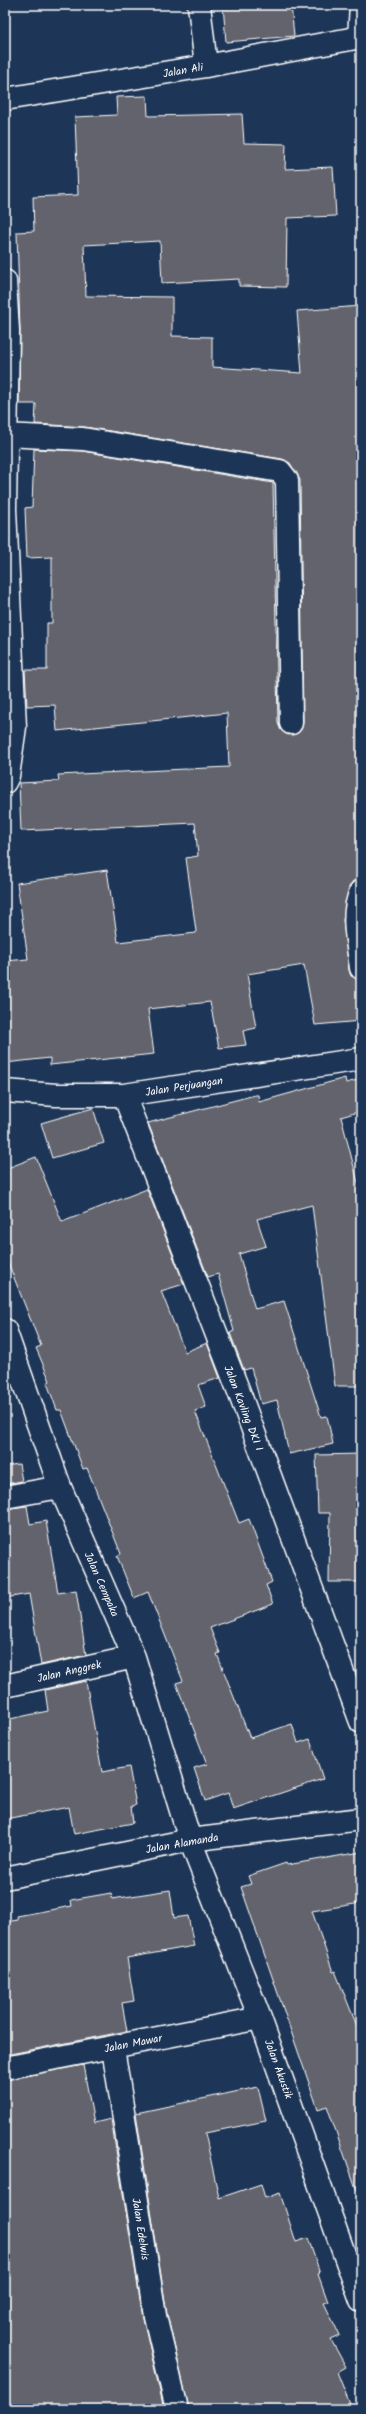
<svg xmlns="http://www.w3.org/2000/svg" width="366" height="2414" font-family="Kalam,sans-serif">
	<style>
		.building { fill: #62646c; stroke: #fff }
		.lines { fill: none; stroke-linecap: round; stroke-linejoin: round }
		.minor-casing { stroke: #fff; stroke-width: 25 }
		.minor { stroke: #1d3557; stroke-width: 22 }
		.labels { text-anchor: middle; stroke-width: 3.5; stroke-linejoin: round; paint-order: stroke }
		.street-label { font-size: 11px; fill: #fff; stroke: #1d3557 }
	</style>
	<rect width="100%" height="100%" fill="#1d3557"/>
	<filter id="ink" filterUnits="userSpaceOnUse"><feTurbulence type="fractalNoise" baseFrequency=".025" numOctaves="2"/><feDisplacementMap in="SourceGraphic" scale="8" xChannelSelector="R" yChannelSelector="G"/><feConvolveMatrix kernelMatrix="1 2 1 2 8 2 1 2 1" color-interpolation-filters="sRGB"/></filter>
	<g filter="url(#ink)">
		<path class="building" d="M223,5h68l3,31 -68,6z
			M147,96l1,20 94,-2 2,29 42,1 -1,25 48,-2 3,49 -49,2 -1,69 -47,-1v-7l-77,4 -2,-42 -76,4 2,51 86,1v39l40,1v30l90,6 -5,-62 64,-5v573l-8,2 -4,6 -6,33 6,50 2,6 10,4v41l-46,4 -11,-60 -57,9 9,54 -13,3 3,14 -27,3 -9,-46 -62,7 6,45 -104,11v-7l-45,5v-102l23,-2 -11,-76 90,-13 11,72 78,-9v-2l-10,-73 12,-2 -3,-33 -174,8 -2,-48 40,-2 -1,-6 171,-8 -2,-54 -170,18 -2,-26 -28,1 -2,-36h22v-47h5v-66l-25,1 -2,-50 7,-1 2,-58 48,2 191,32 5,240 3,7 10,5 7,-2 5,-10 -3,-243 -10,-17 -8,-4 -197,-32 -50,-3 1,-20h-17l1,-73 -3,-99 17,-1 -1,-34 45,-2 -3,-78 42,-2 -1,-18z
			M345,1078l1,5 15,-4v32l-20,6 20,77v192h-26l-23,-181 -55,14 9,27 -27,8 16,55 29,-8 37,116 6,-1 6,28 -44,10 -12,-54 -16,4 -10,-36 -7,2 -14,-37 4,-2 -16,-57 -10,3 -60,-154 107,-28h3l1,7z
			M93,1108l11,35 -52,15 -11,-35z
			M36,1157l26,65 85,-33 37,95 -23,7 24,61 22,-9 13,35 -22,7 8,22 -11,4 44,112 10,-4 23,63 -6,3 7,19 -63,24 10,25 -3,1 33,84 42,-14 6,19 12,-4 13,40 -90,30 -5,-16 -23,8 -11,-33 13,-4 -31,-81 7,-2 -35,-89 -14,6 -17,-42 4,-2 -34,-86 -4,1 -22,-59h-4l-10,-27 3,-2 -14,-33 5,-2 -36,-91v-86z
			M361,1454v128h-32l1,-69h-12l-2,-58z
			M19,1464l3,17 -17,3v-18z
			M27,1506l3,18 16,-3 12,72 18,-3 10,65 -45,10 -12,-71 -24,4v-89z
			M86,1681l16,91 27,-5 7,38 -5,1 2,17 -59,11 -5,-27 -64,12v-99l43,-9 -3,-21z
			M361,1852v51l-49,8 21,61 2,-1 26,65v154l-4,1 -30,-85 -9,3 -77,-222 10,-3 -3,-8 38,-13 1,2z
			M170,1890l4,28 14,-2 6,30 -67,12 7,43 -12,2 5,28 -122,24v-133l13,-2 -1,-4 55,-10 -1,-6 40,-7 1,6z
			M83,2065l11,58 17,-4 32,199 21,91h-159v-329z
			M258,2087l8,34 -61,12 14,65 42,-14 4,14 15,-5 16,49 12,-4 12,35 -2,1 10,28 -4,1 16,33 -9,4 15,27 -9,5 15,37h-163l-22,-95 -31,-201z"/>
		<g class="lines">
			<defs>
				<path id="minor" d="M199,5l7,61
					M359,37l2,-32
					M5,99l201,-33 155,-29
					M5,281l3,50 -3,178 10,218 -7,49 -3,6
					M6,435l77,4 197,32 7,9 4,243
					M361,891c-11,24 -3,52 0,77
					M5,1091l51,4h68l237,-36
					M124,1095l115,297 122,330
					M5,1330l55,157 74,170 56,183 70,178 101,283
					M5,1497l55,-10
					M5,1686l129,-29
					M5,1878l185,-38 171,-21
					M113,2048l42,268 22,93
					M5,2068l255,-50"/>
			</defs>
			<use href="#minor" class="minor-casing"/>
			<use href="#minor" class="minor"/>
		</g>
	</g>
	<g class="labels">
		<g class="street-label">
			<text transform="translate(183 70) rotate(-10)" y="4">Jalan Ali</text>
			<text transform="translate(184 1086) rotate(-9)" y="4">Jalan Perjuangan</text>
			<text transform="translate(244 1408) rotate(69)" y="4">Jalan Kavling DKI I</text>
			<text transform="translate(102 1584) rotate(66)" y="4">Jalan Cempaka</text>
			<text transform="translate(69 1671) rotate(-13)" y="4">Jalan Anggrek</text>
			<text transform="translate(182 1843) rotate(-10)" y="4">Jalan Alamanda</text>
			<text transform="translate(133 2043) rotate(-11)" y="4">Jalan Mawar</text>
			<text transform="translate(279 2069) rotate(70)" y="4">Jalan Akustik</text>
			<text transform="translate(141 2229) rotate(81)" y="4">Jalan Edelwis</text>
		</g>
	</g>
	<rect width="366" height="2414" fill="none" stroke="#1d3557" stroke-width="20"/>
	<rect x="10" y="10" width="346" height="2394" fill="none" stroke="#fff" stroke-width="1.5" filter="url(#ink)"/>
</svg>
